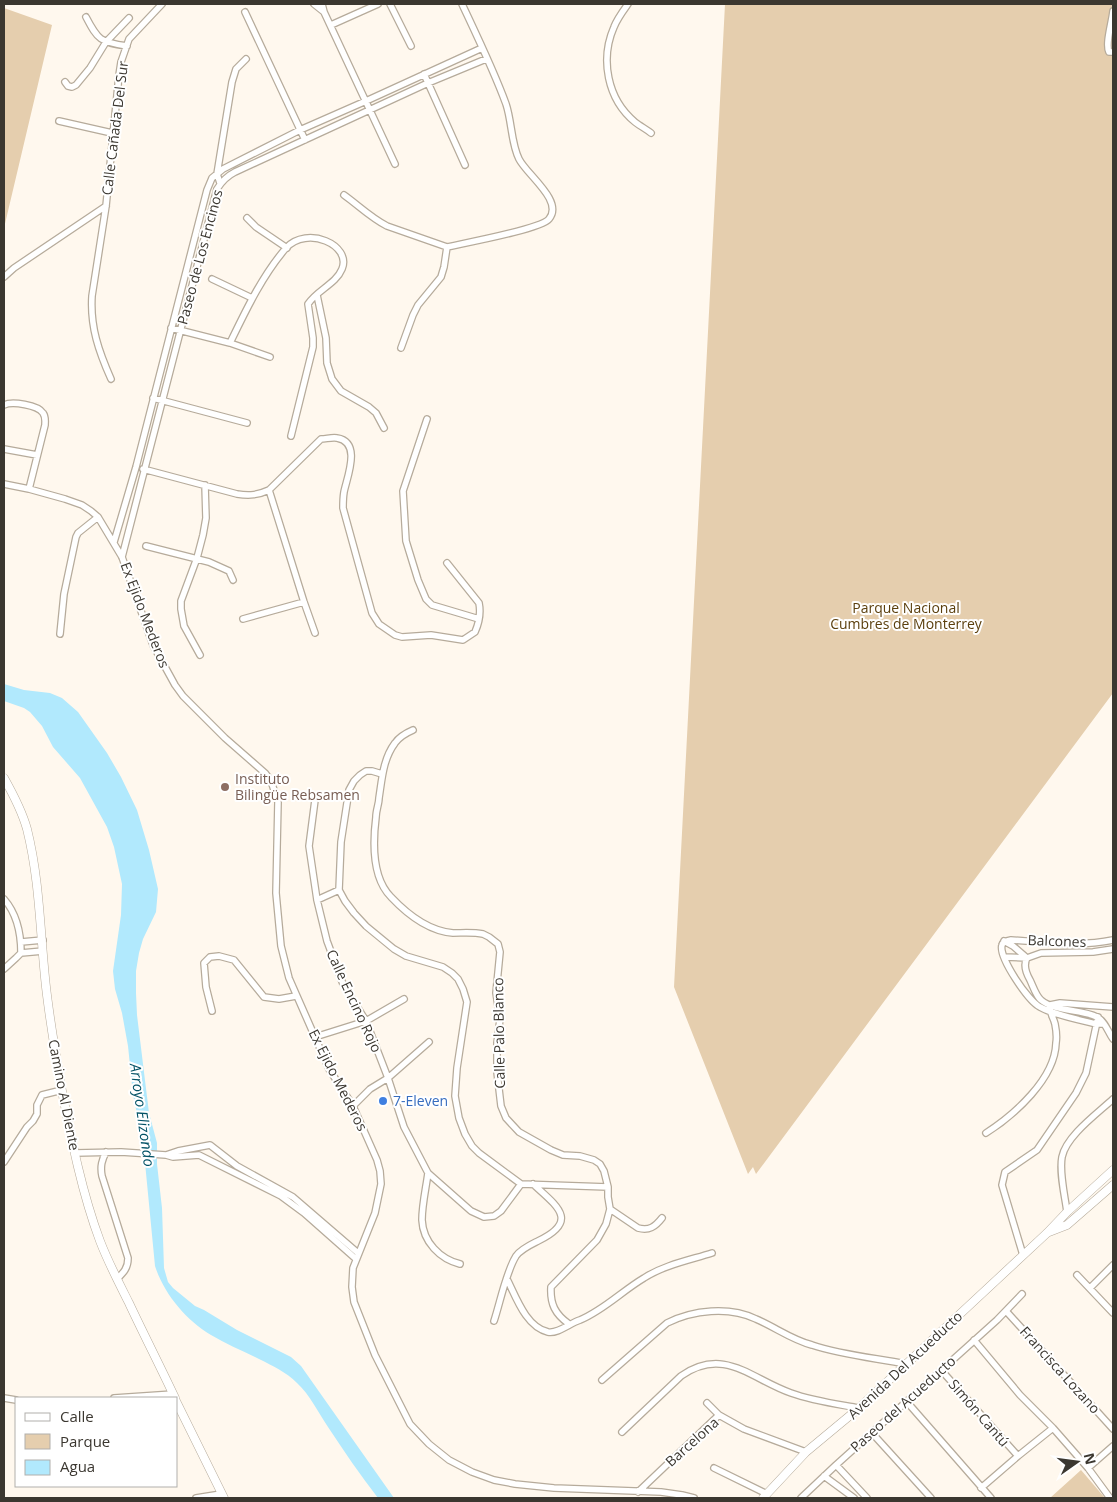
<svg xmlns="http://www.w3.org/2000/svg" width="1117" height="1502" font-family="'Open Sans',sans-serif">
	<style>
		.green { fill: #e5ceae }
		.water { fill: #b1e9fd }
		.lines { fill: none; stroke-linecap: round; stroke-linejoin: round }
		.minor-casing { stroke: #b6ab9b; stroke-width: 8 }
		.tertiary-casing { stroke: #b6ab9b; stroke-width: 9 }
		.minor { stroke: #fff; stroke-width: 5.5 }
		.tertiary { stroke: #fff; stroke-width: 8 }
		.education-dot { fill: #8d6e63; stroke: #fff; stroke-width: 2 }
		.shop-dot { fill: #3f7fe0; stroke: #fff; stroke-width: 2 }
		.labels { text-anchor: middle; stroke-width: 4; stroke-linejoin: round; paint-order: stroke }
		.street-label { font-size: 14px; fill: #3b3730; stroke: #fff }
		.park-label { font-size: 14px; fill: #5b3f0d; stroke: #fff }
		.education-label { font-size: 14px; fill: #785e54; stroke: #fff; text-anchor: start }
		.shop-label { font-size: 14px; fill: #366cbe; stroke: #fff; text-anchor: start }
		.water-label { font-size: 15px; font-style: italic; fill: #035266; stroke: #fff }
	</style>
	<rect width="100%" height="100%" fill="#fff8ee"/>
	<path class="green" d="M725,4h388v689l-357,481 -3,-7 -5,7 -74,-187z
		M4,8l48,17 -48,203z
		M1081,1470l24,28h-55z"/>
	<path class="water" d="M4,684l20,6 26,3 12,5 16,14 29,41 14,24 16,33 12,40 9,39 -2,23 -13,27 -4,14 -3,18v22l1,22 12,98 8,30v21l5,44 2,60 4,14 5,6 22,18 9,4 33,20 54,27 10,9 93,132h-16c-18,-23 -34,-47 -50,-71 -10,-15 -18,-32 -31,-44 -11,-11 -24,-17 -38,-24 -16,-8 -33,-15 -48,-24 -25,-15 -47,-41 -56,-69l-12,-124 -10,-47 -5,-49 -6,-33 -7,-24 -2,-18 8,-56 1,-31 -8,-37 -7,-20 -27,-49 -27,-31 -11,-21 -12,-14 -6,-4 -20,-7z"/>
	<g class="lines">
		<defs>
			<path id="minor" d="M314,4l10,8
				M322,4l2,8 71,152
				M390,4l21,42
				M628,4c-5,7 -11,15 -14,23 -14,32 -7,72 21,95 5,4 11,7 16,11
				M1113,11c-1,11 -8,33 -4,41h4
				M245,12l60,128
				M86,17c12,23 14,25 41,29
				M331,25l47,-21
				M424,74l41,91
				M65,82l3,4 4,1 4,-2 14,-17 16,-26 23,-24
				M59,121l53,12
				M220,183l-3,-9 15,-92 4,-13 10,-10
				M344,195c14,10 27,23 43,31l60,21
				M247,218l9,9 31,21
				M447,247c18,-4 94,-18 102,-28 15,-18 -22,-44 -30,-60 -8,-16 -7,-37 -13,-55 -12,-33 -29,-68 -44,-100
				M4,277l10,-9 92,-62
				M212,279l40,19
				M317,295l9,43 1,25 5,16 9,12 28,16 7,6 8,15
				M171,328l59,15 40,14
				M230,343c16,-33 32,-67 56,-95 21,-23 66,-3 56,21 -6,15 -25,21 -34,35l5,34v9l-22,89
				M401,348l12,-33 5,-10 23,-28 3,-10 3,-20
				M111,379c-12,-27 -21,-52 -19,-83l14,-90 13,-131 2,-13 8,-23 33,-35
				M153,398l94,25
				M4,405c8,-4 34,0 39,8 3,4 2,8 2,12l-16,64
				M427,419l-24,72 3,50 12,39 8,19 6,6 47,14
				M4,449l33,6
				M143,469l94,25c13,2 21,1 32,-4l52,-51c5,0 11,-2 16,-1 25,4 10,39 7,54 -1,6 -1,10 -1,16l29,105 7,11 16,11 7,2 29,-2 32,5 12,-8c4,-9 6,-19 4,-29l-32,-40
				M4,484l25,5 36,10 17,6 9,6 7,6 24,40 31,88 22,40 8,11 42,42 40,35 6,8 7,21 -2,91 5,53 8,32 40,91 24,37 24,54 3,11 1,13 -6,29 -22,55 -1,19 2,15 21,53 35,69 19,20 20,16 23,12 22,8 21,4 39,4 107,4 21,3 12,3
				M269,490l35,112 11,31
				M114,542l22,-75 71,-277 5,-12 11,-9 77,-39 66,-29 116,-53
				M146,546l63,16 20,9 4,9
				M122,557l95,-368c5,-8 10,-13 18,-17l193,-89 58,-24
				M243,619l61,-17
				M60,634l4,-40 12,-57 2,-4 20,-16
				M200,655l-16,-29 -3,-17v-8l16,-43 6,-23 3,-17 -1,-33
				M413,730c-7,3 -13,6 -18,13 -12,16 -13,36 -16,55 0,6 -3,12 -3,19 -3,24 -4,61 15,80 16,17 37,34 62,36 10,0 20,-1 30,1l6,3 9,7 2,8 -4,41 4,26 -3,24v29l4,34 5,12 13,14 32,18 12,5 17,1 14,4 6,4 4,7 4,16v10l2,12 -4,15 -9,16 -46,47c-1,17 4,27 18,37
				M382,774l-10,-3h-6l-6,4 -6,6 -5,9 -8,52 -2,48 6,11 9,12 12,13 28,23 12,7 37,11 9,6 6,6 5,10 4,13 -10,66 -2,28 4,22 6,16 7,12 7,7 42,31 87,3
				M315,800l-6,46 8,54 10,41 16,43 23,37 22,57 16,49 24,46 43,38 13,6 10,-1 7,-5 20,-27
				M4,899c13,15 17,34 17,54
				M317,900l22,-10
				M1004,941l9,5 14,12c-4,7 -1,15 3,22 3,6 6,16 11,20 14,12 40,9 56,17 8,4 11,15 16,22
				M21,942l22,-2
				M21,953l22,-2
				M1004,957l23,1 14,-5 52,-1 20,-3
				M4,969l12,-11 5,-5
				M212,1011l-6,-24 -2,-24 6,-6 9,-1 15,4 30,37 15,2 17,-3
				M1104,1024h-7c-17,-4 -43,-9 -57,-17 -11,-5 -42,-50 -38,-62 1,-4 5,-4 9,-5 33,2 69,7 102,0
				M315,1037l51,-16 38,-22
				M353,1106l17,-17 18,-11 41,-36
				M986,1133c28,-18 69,-54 70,-90 1,-6 0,-14 -1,-19 -2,-8 -6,-11 -5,-19l10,-2 53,4
				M106,1152c-4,8 -6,14 -4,24l26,82c0,10 -4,14 -11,21
				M75,1153l46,-1 45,3 7,2 26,-2 82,41 23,17 52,46
				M166,1155l12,-4 32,-6 27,21 56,31 65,56
				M4,1162l23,-35 6,-6 4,-7v-9l5,-10 20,-5
				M428,1173c-2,15 -6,32 -6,47 1,22 18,39 38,44
				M610,1209l28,19c11,3 17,-1 24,-10
				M1067,1212c-2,-16 -8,-39 -5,-55 4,-21 36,-44 51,-58
				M1023,1255l-21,-70 3,-13 32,-22 39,-57 10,-20 12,-56
				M1077,1275l36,38
				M507,1279c9,18 19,48 41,53 10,2 22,-9 32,-12 24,-10 42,-29 64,-42 20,-13 46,-18 68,-25
				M1090,1288l23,-23
				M1006,1311l107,118
				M494,1321c6,-18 12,-49 22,-65 5,-7 14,-11 22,-15 42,-20 19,-35 -5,-57
				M974,1340l46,55 33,33 35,40 22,30
				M941,1370l77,86
				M602,1380l65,-57c26,-13 62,-17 89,-4 19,8 36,21 56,26 30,10 63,13 94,19
				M4,1398l12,2
				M114,1398l59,-4
				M907,1402l84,96
				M707,1403l12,12
				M622,1432l59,-56c43,-30 70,3 110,17 22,8 46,11 68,15
				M872,1433l59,65
				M836,1465l31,33
				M714,1468l53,26
				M1088,1468l25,-22
				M824,1476l30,22
				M981,1488l37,-32 35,-28
				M638,1492l81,-77 25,14 62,23
				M196,1498l25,-4
				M801,1498l35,-33 161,-145 25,-26"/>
			<path id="tertiary" d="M4,778c9,16 18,33 23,51 13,52 13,105 19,158 4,35 10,70 16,104 10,51 20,102 38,150 8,21 19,42 29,62 15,32 31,63 46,95
				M1049,1232l18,-7 46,-40
				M176,1401l48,97
				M763,1498l43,-46 53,-44 188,-175 20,-21 46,-42"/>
		</defs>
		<use href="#minor" class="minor-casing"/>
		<use href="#tertiary" class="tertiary-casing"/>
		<use href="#minor" class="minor"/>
		<use href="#tertiary" class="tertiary"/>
	</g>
	<circle class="education-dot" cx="225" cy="787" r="5"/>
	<circle class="shop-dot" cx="383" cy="1101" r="5"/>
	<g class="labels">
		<g class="street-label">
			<text transform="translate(115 128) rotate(-83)" y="5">Calle Cañada Del Sur</text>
			<text transform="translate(200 257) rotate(-75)" y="5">Paseo de Los Encinos</text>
			<text transform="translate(145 615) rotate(69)" y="5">Ex Ejido Mederos</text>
			<text transform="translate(1057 941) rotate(2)" y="5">Balcones</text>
			<text transform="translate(354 1001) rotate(65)" y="5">Calle Encino Rojo</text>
			<text transform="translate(499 1033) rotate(-91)" y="5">Calle Palo Blanco</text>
			<text transform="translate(338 1080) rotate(63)" y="5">Ex Ejido Mederos</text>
			<text transform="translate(64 1095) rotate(79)" y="5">Camino Al Diente</text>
			<text transform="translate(905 1365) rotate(-43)" y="5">Avenida Del Acueducto</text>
			<text transform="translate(1060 1370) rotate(48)" y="5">Francisca Lozano</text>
			<text transform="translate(903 1404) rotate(-42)" y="5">Paseo del Acueducto</text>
			<text transform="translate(979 1413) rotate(49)" y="5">Simón Cantú</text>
			<text transform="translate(692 1442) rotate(-42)" y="5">Barcelona</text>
		</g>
		<g class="park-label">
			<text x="906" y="613">Parque Nacional<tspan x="906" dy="16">Cumbres de Monterrey</tspan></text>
		</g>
		<g class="education-label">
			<text x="235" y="784">Instituto<tspan x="235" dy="16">Bilingüe Rebsamen</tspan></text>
		</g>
		<g class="shop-label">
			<text x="393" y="1106">7-Eleven</text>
		</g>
		<g class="water-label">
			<text transform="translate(142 1115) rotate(82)" y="5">Arroyo Elizondo</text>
		</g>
	</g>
	<rect width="1117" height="1502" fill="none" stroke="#3b3730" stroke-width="10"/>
	<rect x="15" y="1397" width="162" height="90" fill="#ffffff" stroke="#b1afac"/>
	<rect x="25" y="1413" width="25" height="8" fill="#ffffff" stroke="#b1afac"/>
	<text x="60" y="1422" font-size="15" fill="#3b3730">Calle</text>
	<rect x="25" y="1434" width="25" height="15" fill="#e5ceae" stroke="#b1afac"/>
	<text x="60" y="1447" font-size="15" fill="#3b3730">Parque</text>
	<rect x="25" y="1460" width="25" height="15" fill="#b1e9fd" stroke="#b1afac"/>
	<text x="60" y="1472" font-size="15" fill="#3b3730">Agua</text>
	<g transform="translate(1077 1462) rotate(76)" stroke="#ffffff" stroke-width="4" paint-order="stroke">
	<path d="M0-4L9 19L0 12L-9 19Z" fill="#3b3730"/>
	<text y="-8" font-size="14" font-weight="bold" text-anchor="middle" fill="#3b3730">N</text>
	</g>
</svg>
